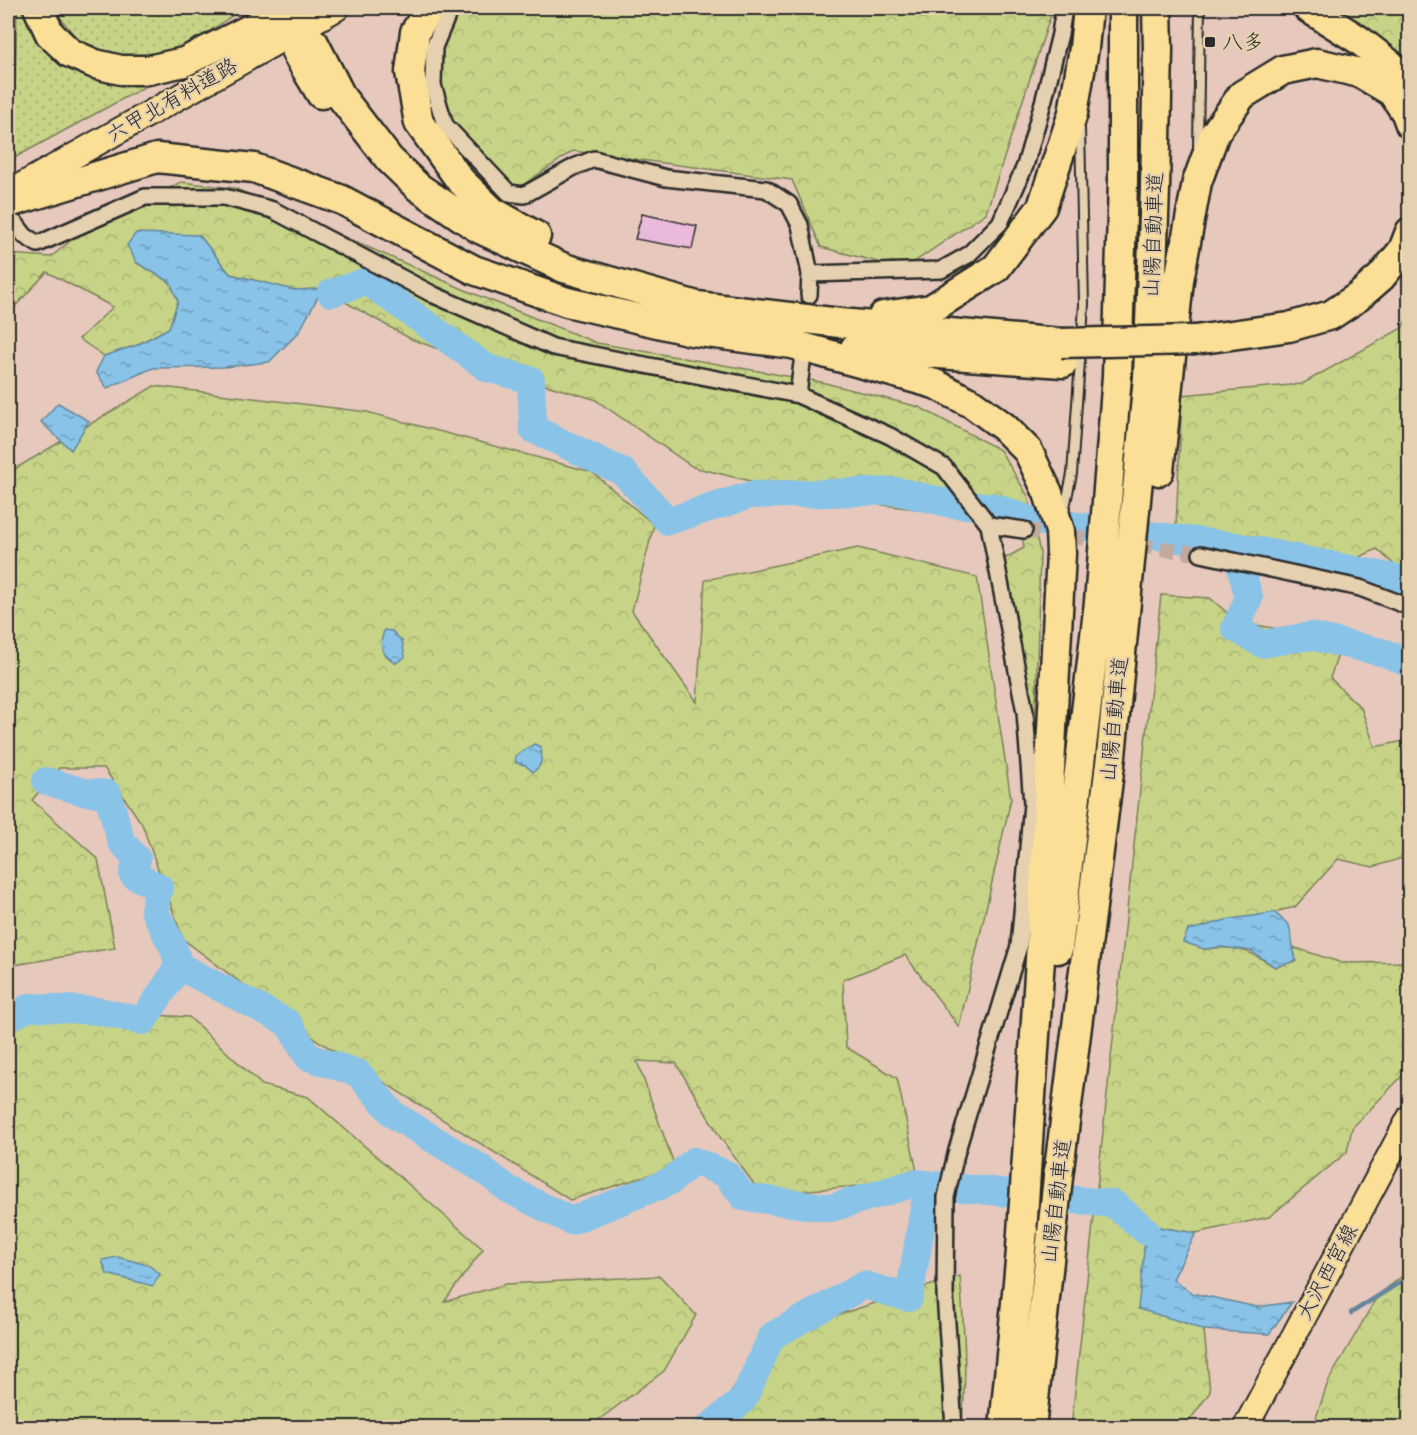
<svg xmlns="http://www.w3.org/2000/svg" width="1417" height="1435" font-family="'Playpen Sans','Klee One',sans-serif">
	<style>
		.grass { fill: url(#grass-dots); stroke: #797f58; stroke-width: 1.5 }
		.forest { fill: url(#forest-crowns); stroke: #797f58; stroke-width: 1.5 }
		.water { fill: url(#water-ripples); stroke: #63869c; stroke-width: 1.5 }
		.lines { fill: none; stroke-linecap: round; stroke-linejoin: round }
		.stream { stroke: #63869c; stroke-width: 4.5 }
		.river { stroke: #89c3e8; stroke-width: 28 }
		.building { fill: #e9badc; stroke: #2b2b2b; stroke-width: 1.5 }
		.street-tunnel { stroke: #c1a99f; stroke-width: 15; stroke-dasharray: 15 8; stroke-linecap: butt }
		.lane-casing { stroke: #2b2b2b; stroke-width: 12 }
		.street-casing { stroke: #2b2b2b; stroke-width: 20 }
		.primary-casing { stroke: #2b2b2b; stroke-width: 28 }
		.highway-casing { stroke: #2b2b2b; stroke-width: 33 }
		.lane { stroke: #e5d0af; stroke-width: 8 }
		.street { stroke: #e5d0af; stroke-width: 15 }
		.primary { stroke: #fbdf96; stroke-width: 24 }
		.highway { stroke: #fbdf96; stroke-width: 28 }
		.highway-bridge-casing { stroke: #2b2b2b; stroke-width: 33; stroke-linecap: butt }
		.highway-bridge { stroke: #fbdf96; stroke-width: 28 }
		.poi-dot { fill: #2b2b2b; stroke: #e5d0af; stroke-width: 2 }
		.labels { text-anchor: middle; stroke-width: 4.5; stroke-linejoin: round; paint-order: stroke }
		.poi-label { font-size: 21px; fill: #2b2b2b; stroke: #e5d0af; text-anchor: start }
		.street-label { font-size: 21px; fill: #2b2b2b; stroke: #e5d0af }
	</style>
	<defs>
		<pattern id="grass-dots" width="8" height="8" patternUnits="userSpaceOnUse" patternTransform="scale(1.5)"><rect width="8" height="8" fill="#c7d386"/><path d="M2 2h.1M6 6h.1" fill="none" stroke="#abb574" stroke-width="1.8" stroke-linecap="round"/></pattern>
		<pattern id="forest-crowns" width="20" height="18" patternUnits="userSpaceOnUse" patternTransform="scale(1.5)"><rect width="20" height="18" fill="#c7d386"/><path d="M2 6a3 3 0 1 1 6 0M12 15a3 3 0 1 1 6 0" fill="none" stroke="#abb574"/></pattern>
		<pattern id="water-ripples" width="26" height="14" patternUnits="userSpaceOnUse" patternTransform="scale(1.5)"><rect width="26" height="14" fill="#89c3e8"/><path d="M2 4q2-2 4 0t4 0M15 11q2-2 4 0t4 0" fill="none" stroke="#709fbc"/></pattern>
	</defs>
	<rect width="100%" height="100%" fill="#e6c9bc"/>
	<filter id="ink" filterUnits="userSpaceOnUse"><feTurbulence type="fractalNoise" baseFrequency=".0167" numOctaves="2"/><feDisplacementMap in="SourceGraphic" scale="12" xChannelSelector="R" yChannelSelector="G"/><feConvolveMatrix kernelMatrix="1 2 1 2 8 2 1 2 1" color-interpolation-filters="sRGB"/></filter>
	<g filter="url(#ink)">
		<path class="grass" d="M17,8h7l12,26 58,40 54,11 -134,73 -6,-4v-54l7,-21z
			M53,8h191l-66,44 -58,6 -43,-19z"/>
		<path class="forest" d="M463,8h590l-67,205 -82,56 -83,-22 -29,-67 -219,-29 -55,37 -57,-39 -21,-41 -3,-67z
			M1322,8h87v64z
			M181,182l53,6 238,105 125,50 224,39 98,25 81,43 28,46 12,57 -5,184 -35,-176 24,-13 -6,-43 -68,-15 -9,22 -126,-15 -122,-30 -99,-68 -93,-27 -90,-33 -89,-50 -28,1 -64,-16 -31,-39 -62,28 33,19 8,19 -9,27 -32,17 -33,11 -25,-17 34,-32 -66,-35 -39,42v-60l43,3 29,-24z
			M1409,315v259l-8,-3 -24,-22 -28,13 -173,-36 6,-131 120,-11 100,-56z
			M154,386l213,26 225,60 62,53 -22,86 65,91 8,-122 153,-32 119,29 34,222 -52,228 -54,-72 -62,25 3,67 51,31 22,103 -158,13 -41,-57 -44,-74 -39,-2 38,106 -105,33 -258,-163 -129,-98 -41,-115 -38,-56h-45l-27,32 66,59 17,89 -107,18v-493z
			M1161,595l49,3 28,24 105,18 -13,38 31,30 14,39 34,-7v116l-36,11 -35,-8 -43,48 -46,11 -23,3 -20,7 -17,2 15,19c33,-4 44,1 71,18l21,-6 -3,-14 49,16 67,-1v107l-57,59 -5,24 -78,65 -73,16 -38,-6 25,95 21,8 6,62 -25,35 -114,1z
			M79,1011l110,6 73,68 46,12 175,152 -39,53 62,-18 154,-8 36,39 -32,56 -75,56h-581v-406z
			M1409,1271v156h-96l15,-45 50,-87z
			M960,1276c4,52 8,100 1,151l-257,1 14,-13 44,-76z"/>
		<path class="water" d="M136,233l63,2 31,39 64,16 28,-1 -23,43 -30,30 -45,5 -71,1 -46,20 -11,-16 8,-16 33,-11 32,-17 9,-27 -8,-19 -33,-19 -10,-18z
			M58,403l31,18 -18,29 -30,-28z
			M384,630l8,1 10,10 3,16 -9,6c-16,-10 -17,-15 -12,-33z
			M534,744l7,3c1,10 2,19 -8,25l-8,-7 -9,-2 -1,-7z
			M1274,912l15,13 7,36 -21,6 -24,-16 -29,-4 -18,2 -21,-7 5,-12c14,-2 25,-7 38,-10 16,-3 32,-4 48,-8z
			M1158,1227l38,6 -23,46 19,14 65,14 35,-5 -23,32 -65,-4 -21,-8 -45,-13 8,-78z
			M117,1257l31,8 12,9 -7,12 -46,-12 -5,-14z"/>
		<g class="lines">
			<path class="stream" d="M1351,1313l59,-37"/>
			<path class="river" d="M331,293l36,-12 120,87 44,12 2,49 90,43 45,49 83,-26 145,-4 56,13 43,3 35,13 205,26 175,35
				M1235,546l14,52 -14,30 27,16 48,-8 75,17 25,11
				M46,781l38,11 24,2 13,47 16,18 -4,16 26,12 -5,23 20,39 5,17
				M8,1018l22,-11 68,4 45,10 36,-55 109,57 20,34 50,16 36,42 88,54 26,20 63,32 100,-40 23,-20 32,13 18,23 87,11 84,-25 199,21 32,27
				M708,1428l35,-28 29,-64 92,-51 45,13 19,-113"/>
		</g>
		<path class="building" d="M642,214l55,12 -5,23 -57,-10z"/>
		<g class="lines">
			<path class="street-tunnel" d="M1024,530l177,24"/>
			<defs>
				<path id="lane" d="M1080,129l4,175 -2,32
					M1198,147l2,-139
					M1064,512l8,-38 9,-126"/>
				<path id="street" d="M455,8l-7,6 -14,33 -1,38 12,40 64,68 15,2 50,-28 20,-8 72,19 100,11 23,15 11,21 10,49
					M16,224l9,12 13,8 107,-47h79l49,13 161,85 119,52 245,48 92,41 54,31 45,58
					M809,295l1,-21 131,-4 27,-15 32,-32 25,-57 19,-67 16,-65 4,-26
					M798,395l4,-32
					M1201,554l159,34 50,19
					M954,1428l-9,-134 1,-97 11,-47 62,-204 13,-142 -7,-92 -36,-187 35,5"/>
				<path id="primary" d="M8,193c110,-61 219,-124 329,-185
					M1245,1428l165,-311"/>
				<path id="highway" d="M38,8l12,26 20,19 25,11 26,6h27l36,-8 108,-54
					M430,8l-15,24 -5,40 9,51 41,57 33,32 43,24
					M1308,8l51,32 32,25 19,26
					M314,43l28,55 47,61 29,28 60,41 86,40 133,38 143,17 221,20
					M297,54l24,40
					M8,203l149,-45 97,10 88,32 132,70 93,32 125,29 100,13 143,40 38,20 31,23 24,24 20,42 12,38 1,22 -20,391 -20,304
					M883,316l48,-7 65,-41 46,-61 31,-94 11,-65 4,-40
					M1195,340l94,-13 42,-12 27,-18 23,-20 22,-27 7,-18
					M855,348l208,15
					M1159,471l20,-191 18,-98 18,-49 27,-38 41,-25 34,-7 43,10 32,19 14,21 4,11
					M1058,949l41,-347 18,-226 6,-194v-174
					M1004,1428l19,-198
					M1031,1428l27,-251 53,-421 37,-379 7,-188 3,-139 -1,-42"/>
			</defs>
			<use href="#lane" class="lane-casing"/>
			<use href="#street" class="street-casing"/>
			<use href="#primary" class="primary-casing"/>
			<use href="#highway" class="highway-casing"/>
			<use href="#lane" class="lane"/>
			<use href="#street" class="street"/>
			<use href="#primary" class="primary"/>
			<use href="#highway" class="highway"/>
			<defs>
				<path id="highway-bridge" d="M1061,343l134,-3"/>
			</defs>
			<use href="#highway-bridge" class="highway-bridge-casing"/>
			<use href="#highway-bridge" class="highway-bridge"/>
		</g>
	</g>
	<rect class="poi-dot" x="1204" y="36" width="12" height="12" rx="3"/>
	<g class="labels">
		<g class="poi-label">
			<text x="1222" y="49">八多</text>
		</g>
		<g class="street-label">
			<text transform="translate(172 100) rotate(-30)" y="7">六甲北有料道路</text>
			<text transform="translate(1153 235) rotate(-88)" y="7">山陽自動車道</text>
			<text transform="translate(1114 719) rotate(-84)" y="7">山陽自動車道</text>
			<text transform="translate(1056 1201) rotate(-83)" y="7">山陽自動車道</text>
			<text transform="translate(1327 1272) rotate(-62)" y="7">大沢西宮線</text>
		</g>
	</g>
	<rect width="1417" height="1435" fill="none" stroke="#e5d0af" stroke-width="30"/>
	<rect x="15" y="15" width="1387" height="1405" fill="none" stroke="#2b2b2b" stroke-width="2" filter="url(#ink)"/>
</svg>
